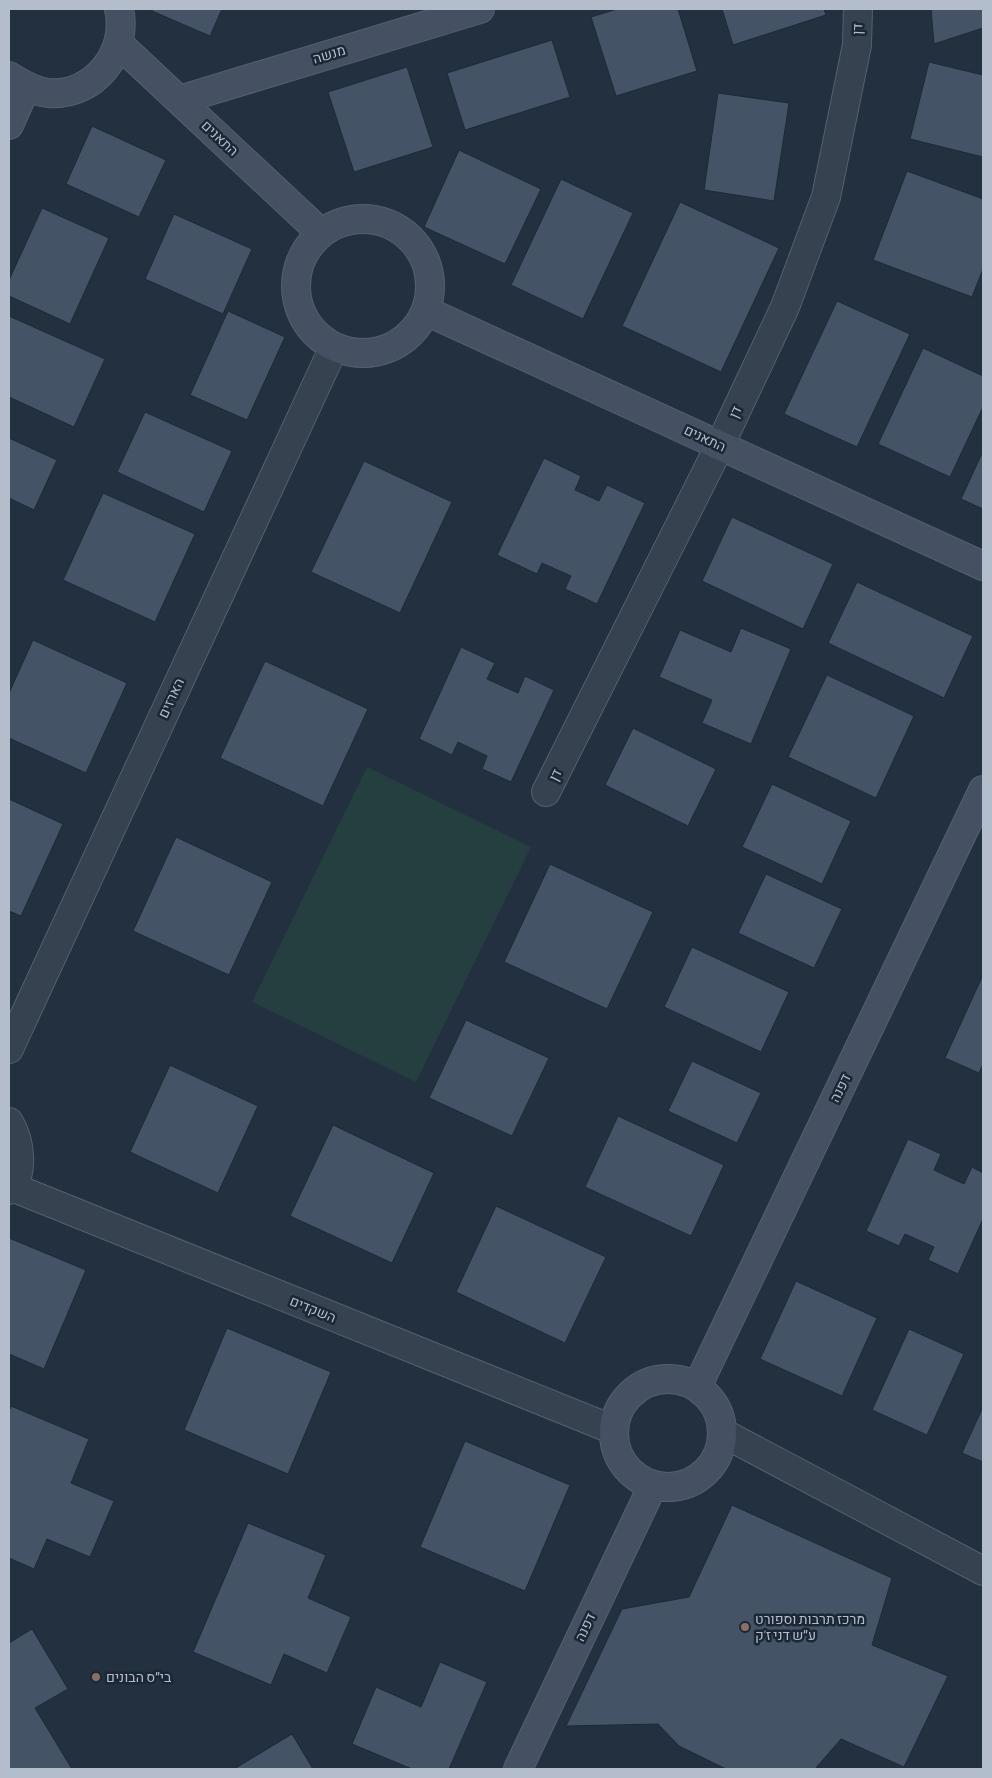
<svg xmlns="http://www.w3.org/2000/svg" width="992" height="1778" font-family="'Alegreya Sans',Heebo,sans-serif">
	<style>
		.green { fill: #253f41 }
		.building { fill: #445365; stroke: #1e2937 }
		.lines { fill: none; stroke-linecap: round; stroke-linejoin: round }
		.street-casing { stroke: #55606e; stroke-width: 30 }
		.secondary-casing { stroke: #55606e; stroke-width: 30 }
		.street { stroke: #374250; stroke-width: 28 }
		.secondary { stroke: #455163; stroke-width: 28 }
		.education-dot { fill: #8d6e63; stroke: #1c2735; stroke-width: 2 }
		.labels { text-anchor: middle; stroke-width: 5; stroke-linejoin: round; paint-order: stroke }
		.street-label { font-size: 14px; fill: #b4bdcb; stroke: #1c2735 }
		.poi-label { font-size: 14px; fill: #b4bdcb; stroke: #1c2735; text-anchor: start }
	</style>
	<rect width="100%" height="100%" fill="#233040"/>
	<path class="green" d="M367,767l164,80 -115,235 -164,-80z"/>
	<path class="building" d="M153,9h69l-12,27 -58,-25z
		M617,9h61l19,62 -81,25 -25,-79z
		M722,9h102l2,6 -93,30z
		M931,9h52v19l-49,16z
		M552,40l18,57 -105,33 -18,-57z
		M929,62l54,13v82l-73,-18z
		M407,67l26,80 -79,25 -26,-80z
		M718,93l71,10 -15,98 -70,-11z
		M92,126l74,34 -27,57 -73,-33z
		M459,150l82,39 -36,75 -81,-37z
		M907,171l76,28v70l-11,28 -99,-37z
		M561,179l72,34 -50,106 -72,-34z
		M680,202l99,46 -58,124 -99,-46z
		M42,208l67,30 -39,86 -61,-28v-16z
		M174,214l78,35 -29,65 -78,-35z
		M837,301l73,33 -53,113 -73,-33z
		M228,311l57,26 -38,83 -57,-25z
		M9,316l96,43 -31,68 -65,-30z
		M923,348l60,28v31l-33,70 -72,-33z
		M145,412l87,39 -28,61 -87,-40z
		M9,438l48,22 -23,50 -25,-12z
		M983,451v58l-22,-10z
		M544,458l37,18 -6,14 24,11 8,-16 38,18 -48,101 -32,-15 6,-13 -29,-13 -5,11 -40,-19z
		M364,461l88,41 -52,111 -89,-41z
		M103,493l92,41 -40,88 -92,-42z
		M732,517l101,47 -30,65 -101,-48z
		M857,582l116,54 -29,62 -116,-55z
		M741,628l50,21 -40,95 -49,-21 10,-23 -53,-23 21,-47 51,22z
		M33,640l94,43 -41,90 -77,-35v-45z
		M461,647l34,16 -8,16 31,14 7,-17 29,14 -43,92 -29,-13 5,-13 -29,-14 -6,13 -33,-16z
		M265,661l103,48 -45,97 -103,-48z
		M827,675l87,41 -38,82 -88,-41z
		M633,728l83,41 -28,57 -83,-41z
		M772,784l79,37 -29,63 -80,-37z
		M9,799l54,25 -42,92 -12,-5z
		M176,837l96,45 -43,93 -96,-44z
		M550,864l103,48 -46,97 -103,-47z
		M766,874l76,35 -28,59 -76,-35z
		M692,947l97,45 -28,60 -97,-45z
		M983,975v89l-4,9 -34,-15z
		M466,1020l83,38 -37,78 -83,-38z
		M692,1061l69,32 -24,50 -69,-32z
		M170,1065l88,41 -40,87 -88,-41z
		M618,1116l106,49 -33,71 -106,-49z
		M333,1125l101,48 -42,90 -102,-47z
		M908,1139l33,15 -7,16 30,14 8,-17 11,6v46l-25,55 -30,-14 6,-13 -29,-13 -6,12 -33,-15z
		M496,1206l110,51 -41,86 -109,-51z
		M9,1238l77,32 -42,99 -35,-15z
		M796,1281l81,37 -35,78 -82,-37z
		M227,1328l104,44 -43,102 -104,-44z
		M909,1329l55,25 -37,81 -55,-25z
		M11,1406l78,33 -18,44 43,18 -24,56 -43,-18 -13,30 -25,-11v-146z
		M983,1407v55l-21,-9z
		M465,1441l105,44 -45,106 -105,-44z
		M732,1505l160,73 -20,67 76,31 -44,91 -63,-28 -26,30h-89l-47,-23 -21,-22 -92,2 56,-117 67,-12z
		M248,1523l78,32 -18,43 43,19 -24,56 -43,-19 -13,31 -78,-33z
		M32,1629l36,60 -33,19 37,61h-63v-126z
		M440,1662l47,20 -38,87h-37l-60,-25 24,-57 45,20z
		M292,1734l21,35h-79z"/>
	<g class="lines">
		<defs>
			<path id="street" d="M546,792l174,-347 65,-138 41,-110 31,-152 1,-36
				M9,1049l325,-702
				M9,1122c11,18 16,51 0,68
				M12,1187l602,243
				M723,1433l260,138"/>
			<path id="secondary" d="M119,44l202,189
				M9,76c12,8 24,15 39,17 46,4 81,-41 71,-84
				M179,100l301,-91
				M9,125l17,-38
				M296 286a67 67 0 1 1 134 0a67 67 0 1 1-134 0Z
				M426,311l557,255
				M614 1433a54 54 0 1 1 108 0a54 54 0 1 1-108 0Z
				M697,1387l286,-597
				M518,1769l135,-284"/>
		</defs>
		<use href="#street" class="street-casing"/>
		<use href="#secondary" class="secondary-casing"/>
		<use href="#street" class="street"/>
		<use href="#secondary" class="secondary"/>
	</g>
	<g class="education-dot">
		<circle cx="745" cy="1627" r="5"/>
		<circle cx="96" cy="1677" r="5"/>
	</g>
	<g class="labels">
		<g class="street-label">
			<text transform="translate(857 29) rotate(-87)" y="5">דן</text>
			<text transform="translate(329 54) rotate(-17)" y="5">מנשה</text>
			<text transform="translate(220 138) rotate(43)" y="5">התאנים</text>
			<text transform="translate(735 412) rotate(-65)" y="5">דן</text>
			<text transform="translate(705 438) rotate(25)" y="5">התאנים</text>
			<text transform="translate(171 698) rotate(-65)" y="5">הארזים</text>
			<text transform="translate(555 775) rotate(-63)" y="5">דן</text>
			<text transform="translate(840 1088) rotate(-64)" y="5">דפנה</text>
			<text transform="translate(313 1309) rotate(22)" y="5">השקדים</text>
			<text transform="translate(585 1627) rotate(-65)" y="5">דפנה</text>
		</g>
		<g class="poi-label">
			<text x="755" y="1624">מרכז תרבות וספורט<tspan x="755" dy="16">ע״ש דני ז'ק</tspan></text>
			<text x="106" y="1682">בי״ס הבונים</text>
		</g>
	</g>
	<rect width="992" height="1778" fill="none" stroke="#b4bdcb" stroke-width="20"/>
</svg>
